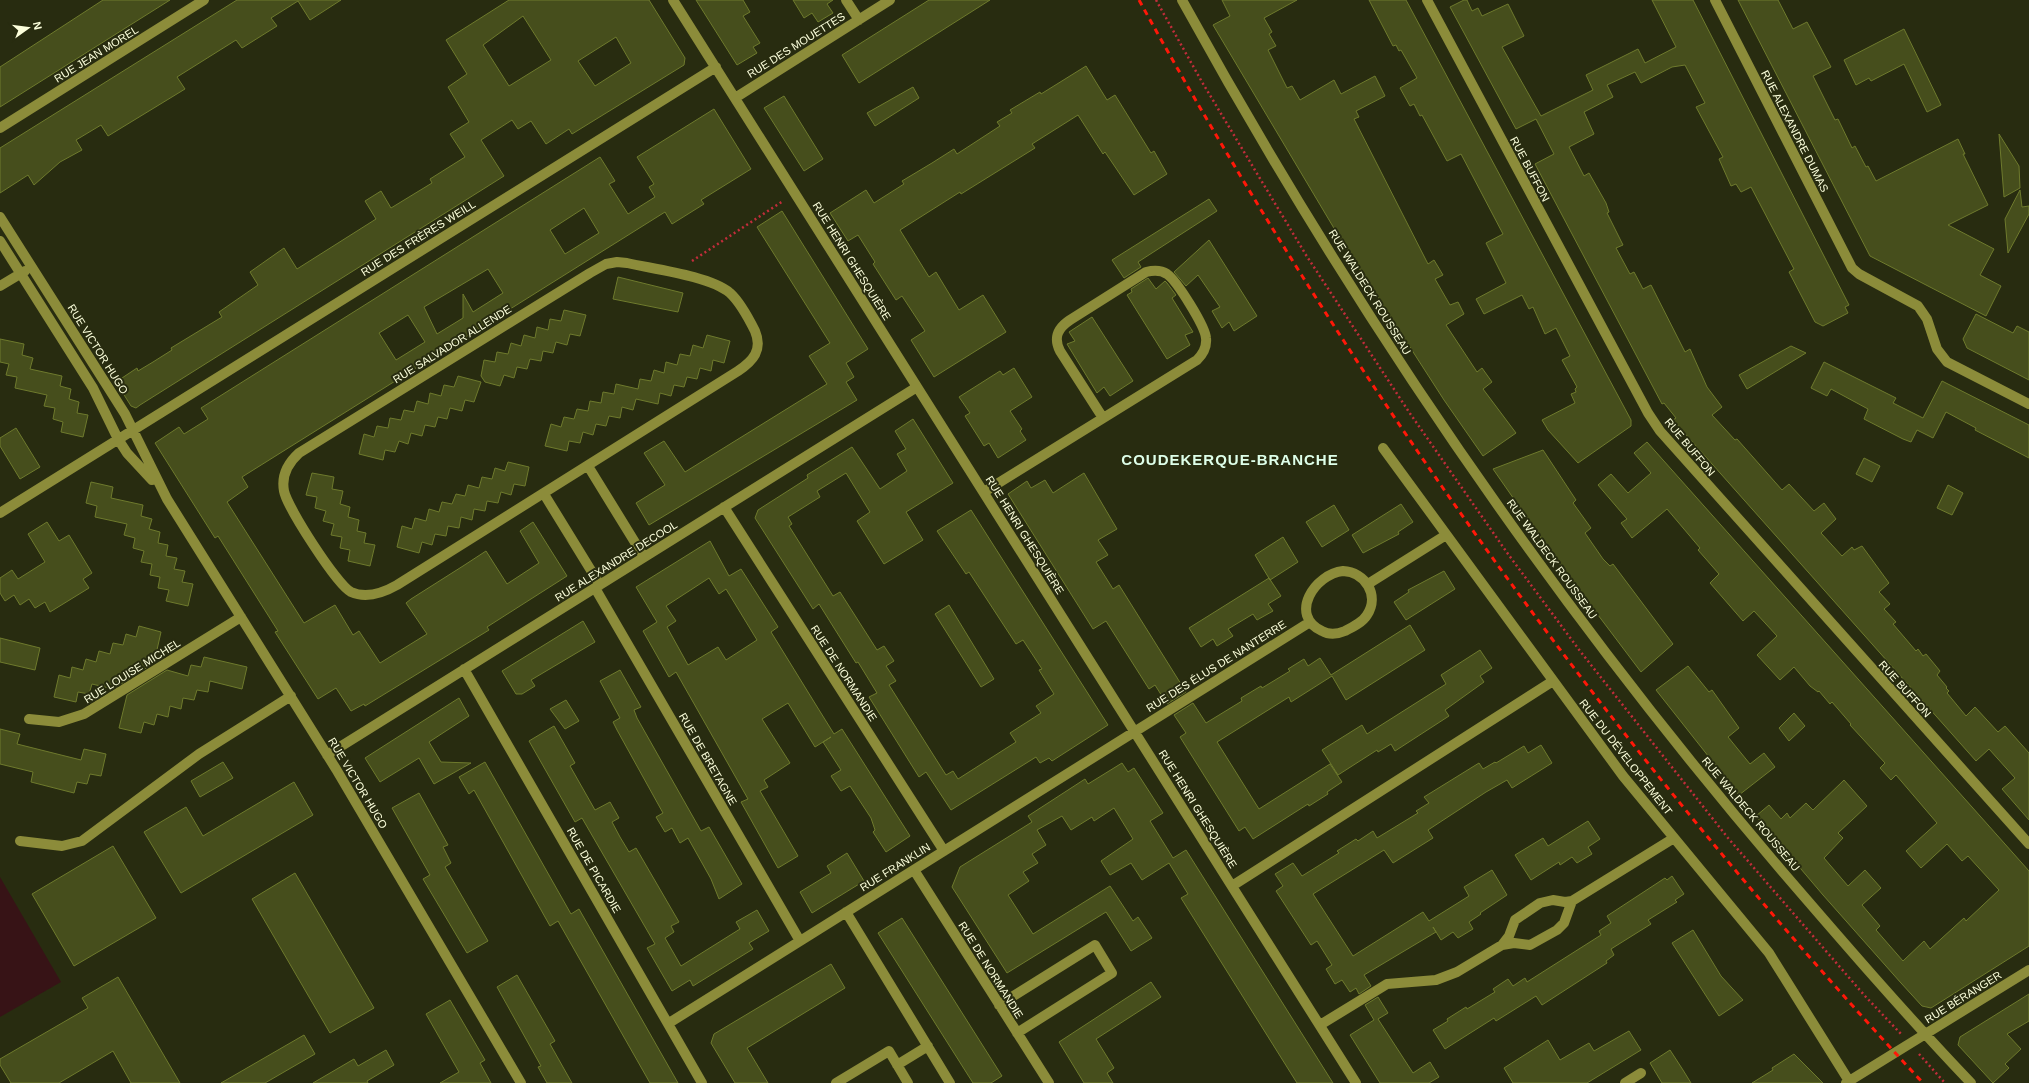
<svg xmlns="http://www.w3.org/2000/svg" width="2029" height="1083" font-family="Arial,sans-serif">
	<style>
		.garden { fill: #371316 }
		.building { fill: #464e1c; stroke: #6e7a2d; fill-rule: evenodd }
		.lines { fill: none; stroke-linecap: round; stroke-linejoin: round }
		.path { stroke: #c22d3b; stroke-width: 2.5; stroke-dasharray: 2 3; stroke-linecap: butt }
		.minor { stroke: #8c8c3a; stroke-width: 10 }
		.rail { stroke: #ff1708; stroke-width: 3; stroke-dasharray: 6 5; stroke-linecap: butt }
		.labels { text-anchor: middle; stroke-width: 4; stroke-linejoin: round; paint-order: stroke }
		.street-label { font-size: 11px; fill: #fcffdc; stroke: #282c10 }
		.district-label { font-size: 15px; font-weight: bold; letter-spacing: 1px; fill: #deffe9; stroke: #282c10 }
	</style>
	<rect width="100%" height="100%" fill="#282c10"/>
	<path class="garden" d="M0,877l61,105 -61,35z"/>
	<path class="building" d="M103,0h67l-170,107v-40z
		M237,0h104l-31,20 -12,-19 -27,17 6,8 -35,22 -6,-8 -59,37 8,12 -77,47 -7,-11 -25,15 6,10 -22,12 -26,23 -6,-10 -28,18v-45z
		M509,0h140l36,58 -1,7 -112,69 -3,-5 -23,15 -15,-23 -13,8 -6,-9 -31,20 23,36 -364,229 -4,3 -5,-2 -15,-24 21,-14 1,3 15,-9 19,-12 -1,-2 51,-31 -3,-5 39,-27 -8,-13 34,-24 13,21 79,-50 -11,-18 16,-10 10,17 41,-25 -2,-4 35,-22 -15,-23 19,-12 -21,-35 19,-13 -21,-34zM523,16l28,44 -42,26 -26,-41zM616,37l15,26 -36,23 -17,-25z
		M696,0h47l7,12 -7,4 17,27 -7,4 4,6 -20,12z
		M793,0h40l-6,4 6,9 -15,9 -6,-9 -8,5z
		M929,0h61l-131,83 -17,-28z
		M1222,0h75l-33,18 8,14 -3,2 7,12 -8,4 19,38 5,-2 8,14 34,-20 7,14 34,-18 10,20 -29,15 3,6 -5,2 74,145 6,-4 9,15 -8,4 15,26 8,-3 6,12 -18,11 31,47 5,-4 10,14 -9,7 33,44 -33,23 -39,-56 -103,-160 -128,-215 17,-9z
		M1369,0h37l225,420v6l-53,37 -30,-33 -6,-10 33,-17 -4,-9 5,-2 -1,-3 2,-2 -15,-27 8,-4 -14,-28 -11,6 -12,-27 -4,2 -7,-14 -38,19 -8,-15 30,-16 -20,-40 17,-9 -42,-80 -14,7 -25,-46 -2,1 -6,-12 -4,2 -10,-18 17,-10 -16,-28 -2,1 -3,-6 -3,1z
		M1464,0h3l5,11 6,-3 4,8 26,-12 16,32 -22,11 39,69 52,-26 -7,-15 52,-26 7,14 31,-16 -24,-47h41l156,305 -4,2 3,6 -25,13 -8,-4 -26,-50 5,-3 -43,-82 -10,5 -5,-8 -5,2 -12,-27 4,-2 -27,-50 9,-4 -20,-38 -13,2 -31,16 -6,-11 -28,13 6,12 -29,15 10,22 -25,13 15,29 5,-3 17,30 3,9 -2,1 16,32 -7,3 14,26 4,-2 9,17 8,-4 34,67 5,-3 17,38 15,20 -10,8 23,25 2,-1 45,51 7,-6 25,27 10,-8 12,16 -15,14 21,23 10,-9 2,3 8,-4 27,37 -10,9 11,12 -6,5 12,13 -3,2 23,27 2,-2 5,7 3,-2 14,17 -3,4 10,12 -1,1 3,3 -2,2 19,23 9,-9 23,25 7,-6 24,27v67l-27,-31 13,-11 -26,-29 -13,12 -303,-341 3,-2 -12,-15 -2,1 -127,-240 19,-10 -18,-35 -20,10 -66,-122z
		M1738,0h40l15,29 14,-7 24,45 -18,9 22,44 3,-1 14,29 3,-2 11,21 2,-1 8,15 82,-42 7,15h-2l25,51 -40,20 46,24 -14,26 21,11 -15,30 -116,-60z
		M1904,29l37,76 -14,7 -23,-48 -33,17 -2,-3 -13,7 -12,-25z
		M1086,66l21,34 8,-5 36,58 3,-2 13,23 -33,21 -29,-43 -2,2 -25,-39 -46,29 3,4 -74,46 -1,-2 -60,38 29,47 7,-5 23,38 24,-15 23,37 -72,45 -23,-37 14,-9 -23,-35 -6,4 -23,-36 2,-2 -17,-27 -10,6 -18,-28 36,-23 8,13 30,-19 -2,-3 30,-18 22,-14 3,5 43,-28 -3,-4 15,-9 -2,-3 30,-18 1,2z
		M913,87l6,11 -44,28 -8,-13z
		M784,96l39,63 -19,12 -40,-63z
		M714,109l37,60 -50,31 3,4 -32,20 -7,-12 -423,265 6,10 -21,15 77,121 31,-18 18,30 6,-4 21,32 47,-29 -21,-31 5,-4 52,-33 23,-15 21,33 32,-21 -19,-32 13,-9 34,54 -80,51 2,3 -124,76 -1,-2 -13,7 -15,-23 -18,11 -43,-67 3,-1 -60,-95 -3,2 -60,-95 24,-16 5,7 24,-15 -7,-11 399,-251 15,24 -6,3 19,30 27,-17 -6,-10 5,-3 -17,-27zM584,208l15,25 -34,21 -15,-24zM488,269l15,24 -30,19 -10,-18v24l-26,16 -13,-27zM408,315l17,27 -29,18 -17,-27z
		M1999,134l20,32 1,22 -16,9z
		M2020,190l2,17 7,-1v8l-21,39 -3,-34z
		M1209,199l8,12 -79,51 3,5 -17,11 -12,-18z
		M782,211l86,138 -22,14 8,14 -8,5 11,18 -208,125 -13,-22 29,-18 -21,-32 20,-12 21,31 142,-88 -18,-28 21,-13 -73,-116z
		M1209,240l48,76 -23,15 -5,-9 -7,6 -10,-17 8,-4 -22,-32 -12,11 -12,-14z
		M618,277l65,16 -5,19 -65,-13z
		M1148,278l8,11 9,-8 2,2 9,12 -4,3 21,34 -8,3 5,10 -23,14 -40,-64 5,-3 -1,-3z
		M564,310l22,5 -6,21 -10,-2 -3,11 -11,-3 -3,11 -10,-2 -2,10 -11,-2 -3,10 -10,-2 -3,11 -10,-3 -4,11 -15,-4 -4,-6 3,-16 11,2 2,-10 11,2 3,-11 10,3 3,-11 11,3 2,-11 11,3 2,-11 11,2z
		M1976,314l37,19 4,-7 12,6v48l-62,-32 -4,-9z
		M1092,317l41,64 -23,15 -6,-9 -7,6 -30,-49 8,-3 -6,-9z
		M707,335l23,6 -6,22 -11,-3 -2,11 -11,-3 -3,11 -10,-2 -3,10 -10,-2 -3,11 -11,-3 -2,11 -22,-5 -3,11 -11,-3 -2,11 -11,-2 -3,10 -10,-2 -3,11 -10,-3 -3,11 -11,-2 -2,10 -22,-5 6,-22 10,3 3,-10 10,2 3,-10 11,2 2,-10 11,2 2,-11 11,2 2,-10 22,5 2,-10 11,2 3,-11 10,3 2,-11 11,3 3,-11 10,2 3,-11 10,3z
		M0,339l24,5 -2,11 11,3 -3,11 32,7 -2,10 11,3 -2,10 10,3 -2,11 11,2 -5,22 -22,-5 2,-10 -10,-3 2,-11 -11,-2 3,-11 -32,-7 2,-11 -11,-2 3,-11 -9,-2z
		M1791,346l15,7 -59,36 -8,-14z
		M1824,362l72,36 -3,5 30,15 19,-37 87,44v33l-54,-28 1,-2 -30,-16 -13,26 -16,-8 -6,12 -8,-3 -39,-20 4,-10 -37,-20 -4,7 -16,-8z
		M1014,368l18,29 -22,14 12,18 -2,2 6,9 -28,18 -9,-15 -5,3 -19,-30 5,-3 -11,-16 41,-26 3,4z
		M458,376l23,6 -7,20 -9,-2 -3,11 -12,-3 -3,11 -9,-2 -3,10 -10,-2 -3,11 -11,-3 -3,11 -9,-3 -4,11 -10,-2 -2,10 -24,-6 5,-20 10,3 3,-11 11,2 2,-10 11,2 3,-10 10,2 3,-11 11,3 2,-11 11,3 3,-11 10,2z
		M913,419l40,64 -47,29 17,28 -39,24 -27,-43 13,-9 -24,-39 -29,18 3,6 -32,20 4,7 -3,2 44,70 7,-4 37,58 7,-4 10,15 -8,5 10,15 -7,4 57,90 7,-4 5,8 58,-37 -6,-9 31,-20 -5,-7 18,-12 -15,-24 3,-1 -19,-29 -7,4 -47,-72 -3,2 -29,-43 34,-21 137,215 -56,36 -3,-3 -9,5 -4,-6 -85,53 -25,-38 -7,5 -50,-80 8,-4 -19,-31 -2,1 -37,-59 -6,5 -58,-91 3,-8 50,-32 -1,-3 45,-28 28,42 27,-18 -10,-17 9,-5 -11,-18z
		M16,428l24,39 -20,12 -20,-33v-8z
		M1647,442l382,429v75l-98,62 -9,-2 -21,-23 -78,-88 -67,-79 13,-11 12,14 6,-6 3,5 16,-15 7,7 31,-30 23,26 -29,27 5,5 -19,20 24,28 17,-16 16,18 -19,17 18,21 -4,4 27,31 21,-20 6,8 34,-31 2,3 33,-31 -31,-34 -6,5 -15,-17 -26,24 -15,-17 31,-28 -41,-48 -5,5 -11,-12 5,-5 -35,-38 1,-1 -19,-22 -2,2 -11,-13 -1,1 -8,-6 -16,-19 -14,13 -23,-25 20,-19 -23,-25 -11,10 -33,-38 9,-9 -21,-24 2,-2 -33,-39 -35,29 -11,-15 6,-4 -29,-34 13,-11 17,19 23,-20 -17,-20z
		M1543,450l33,50 -3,3 18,25 -6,5 18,26 7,7 3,-2 60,80 -32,28 -86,-114 -62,-89z
		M1864,458l16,8 -8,16 -16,-8z
		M508,462l21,5 -4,19 -11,-2 -3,11 -10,-3 -3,11 -11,-2 -2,10 -11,-2 -2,11 -11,-3 -2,11 -11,-2 -2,10 -11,-2 -3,11 -10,-3 -3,11 -22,-6 5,-21 10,3 3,-11 11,3 3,-12 10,3 3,-10 10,2 4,-10 9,2 3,-11 11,3 3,-11 10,2 3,-11 10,3z
		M312,473l22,4 -2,12 11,2 -3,13 10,3 -2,10 11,3 -2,11 9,2 -2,10 11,2 -5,21 -22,-5 2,-11 -10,-2 2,-11 -11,-2 3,-11 -11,-3 3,-10 -11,-3 2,-11 -11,-2z
		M1084,473l33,56 -19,11 10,15 -12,7 17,27 6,-4 67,107 -19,12 -12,-19 -6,4 -43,-68 -13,8 -85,-135 19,-13 4,7 14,-8 8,13z
		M91,482l22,5 -2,11 32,7 -2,11 11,3 -3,10 11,3 -2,11 10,2 -2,11 11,2 -3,11 11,2 -3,11 11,2 -5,22 -22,-5 3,-11 -11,-2 2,-11 -10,-2 2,-11 -11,-2 3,-11 -11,-3 2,-10 -11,-3 3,-11 -32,-7 2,-11 -11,-3z
		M1948,485l15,8 -11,22 -15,-7z
		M1401,504l12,18 -15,10 1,2 -36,19 -11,-18z
		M1334,505l15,25 -27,17 -16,-25z
		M47,522l12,19 10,-6 23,38 -9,6 6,9 -39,24 -5,-10 -10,6 -6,-9 -9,6 -6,-10 -9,6 -5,-8v-15l12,-8 6,9 27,-17 -17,-28z
		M1283,537l15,25 -28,18 -15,-25z
		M710,541l19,35 12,-7 37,58 -7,5 45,73 18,29 8,-5 68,107 -24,16 -13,-20 2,-2 -4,-12 -21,-32 -9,5 -10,-15 10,-6 -18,-28 8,-5 -16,10 -27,-44 -26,16 28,44 -26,17 4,7 -8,4 38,65 -20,12 -37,-66 7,-3 -30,-53 -42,-74 -7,5 -26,-46 14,-9 -21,-35zM709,578l10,16 7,-5 31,51 -31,20 -8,-13 -30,18 -21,-38 9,-6 -10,-15z
		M1444,571l11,18 -49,31 -12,-18 15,-10 -1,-2z
		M1269,578l12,18 -13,8 5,7 -16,9 -4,-6 -25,15 5,7 -16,10 -4,-7 -12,8 -12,-19z
		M949,605l45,74 -13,8 -46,-73z
		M583,621l12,21 -64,38 4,6 -13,8h-6l-14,-23z
		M1410,625l15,25 -79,50 -14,-24 -41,26 -2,-5 -72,45 42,67 71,-45 12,18 -15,10 1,2 -19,12 -1,-2 -55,35 -8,-12 -6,4 -59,-94 6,-4 -12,-18 19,-12 13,20 36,-22 -1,-3 20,-12 1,2 28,-17 -2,-2 16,-10 4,7 12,-8 11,17z
		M139,626l22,6 -7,31 -41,26 -21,-5 -3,10 -11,-2 -2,10 -22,-5 5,-22 11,3 2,-11 11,3 3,-11 10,3 3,-11 11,3 3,-11 10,2 3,-11 10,3z
		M0,638l40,10 -5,22 -35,-8z
		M1480,650l12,18 -12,8 4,6 -39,28 4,6 -54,35 -4,-7 -13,8 -1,-2 -39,25 -16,-25 40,-25 5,9 79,-50 -5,-9z
		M204,657l43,10 -5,22 -32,-8 -2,11 -11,-2 -3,10 -11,-2 -2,11 -11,-3 -2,11 -11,-3 -3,11 -10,-3 -3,11 -22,-5 8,-33 40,-25 21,6 3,-11 10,2z
		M1688,666l21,26 3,-2 27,38 -11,9 22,27 14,-11 11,14 -36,28 -83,-105z
		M620,670l21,37 -7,3 3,8 47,83 17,30 8,-4 33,57 -23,15 -8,-20 -23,-41 -8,5 -8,-15 -7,4 -9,-15 7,-4 -46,-83 -4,-8 7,-4 -20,-37z
		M459,698l10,18 -40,26 12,20 30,1 -37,21 -15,-26 -39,24 -15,-24z
		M566,700l13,21 -14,8 -15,-20z
		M1794,713l11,13 -16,15 -10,-13z
		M554,726l21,37 -5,3 25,44 15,-8 9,16 -7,4 8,15 9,15 7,-4 43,74 -8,4 3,6 -9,6 16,28 59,-37 -4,-7 21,-12 12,21 -20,12 4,6 -60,37 -3,-6 -18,11 -25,-43 8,-4 -73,-126 -7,4 -46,-81z
		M0,729l20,5 -3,10 64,16 3,-11 22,5 -5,22 -11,-2 -3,10 -10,-2 -3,11 -43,-11 2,-10 -33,-8z
		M1541,745l11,18 -40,25 -5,-8 -21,12 -58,38 5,8 -40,25 -9,-13 -71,44 40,62 70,-44 6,9 40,-25 -5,-9 28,-17 15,25 -27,18 1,1 -12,8 4,7 -15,9 -5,-6 -12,8 -8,-13 3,5 -72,43 7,11 -12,8 -3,-6 -6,4 -8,-12 -7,4 -9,-15 6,-4 -15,-24 -6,4 -35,-54 7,-5 -8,-12 18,-11 9,13 37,-23 -2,-2 19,-12 2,2 15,-10 4,7 41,-25 -2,-2 13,-8 -5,-6 55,-34 4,6 12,-7 1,1 28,-17 4,7z
		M223,762l10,16 -33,19 -9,-16z
		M485,762l86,152 8,-5 99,174h-28l-92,-162 -8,5 -76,-136 -5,4 -10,-17z
		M1122,763l6,9 6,-4 29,45 -13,8 23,37 13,-8 147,233h-36l-116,-185 7,-4 -19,-31 -27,17 -11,-17 -21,12 -9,-14 32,-22 -19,-31 -20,13 -2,-4 -21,13 -9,-14 -25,14 9,15 -14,9 6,9 -15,9 6,9 -21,14 25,39 77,-48 23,35 5,-4 14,21 -21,13 -25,-39 -99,61 -55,-86 8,-20 72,-45 -4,-6 57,-37 3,5z
		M294,782l19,33 -132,78 -37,-61 42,-25 17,29z
		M419,793l29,52 -5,2 8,16 -6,4 43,74 -21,12 -44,-74 7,-4 -38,-67z
		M1588,821l12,18 -12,8 4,7 -15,9 -5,-6 -12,8 -1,-3 -28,18 -16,-25 28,-17 5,8z
		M113,846l43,72 -82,48 -42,-72z
		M847,853l17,28 -52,32 -12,-21 31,-19 -4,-7z
		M295,873l79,135 -44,25 -78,-134z
		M1672,876l12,18 -9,6 2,2 -29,18 3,4 -40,25 3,6 -8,6 1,2 -65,42 -6,-9 -40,25 -2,-3 -49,31 -12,-19 15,-9 -1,-2 19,-12 1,2 28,-17 -2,-3 15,-10 5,7 12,-8 2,4 74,-47 -2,-4 12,-8 -4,-7 58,-38 2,2z
		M902,918l100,158 -11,7h-18l-95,-150z
		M1693,930l28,46 22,24 -24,16 -47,-73z
		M831,964l14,24 -98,60 21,35h-33l-24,-40 3,-9z
		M517,975l38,66 -5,3 22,39h-25l-9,-16 3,-1 -44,-79z
		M118,977l62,106h-49l-18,-32 -54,32h-48l-11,-18v-6l88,-51 -6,-10z
		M1151,982l10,15 -65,42 18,29 -7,5 6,10h-29l-25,-41z
		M2029,994v27l-22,13 14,15 -16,15 4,4 -16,15 -35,-38 2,-8z
		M1378,997l10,16 -10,6 35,54 17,-11 9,15 -10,6h-49l-30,-48 24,-15 -9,-15z
		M450,1000l35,60 -5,3 11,20h-51l19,-11 -33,-58z
		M1629,1031l12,19 -54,33h-74l-9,-15 44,-28 12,20 29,-17 5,8z
		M304,1035l11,19 -50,29h-44z
		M386,1050l8,15 -27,16 1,2h-55l41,-24 4,7z
		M1670,1050l13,20 8,13h-29l-12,-20z
		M1794,1054l29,29h-71l21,-13 -1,-2z"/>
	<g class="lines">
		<path class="path" d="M1156,0l46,82 104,173 103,157 99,142 72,97 148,187 137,158 36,38
			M692,261l91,-60
			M1919,1054l26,29"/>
		<path class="minor" d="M673,0l683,1083
			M846,0l13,20
			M1182,0c170,309 371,603 600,871 62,72 124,144 189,212
			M1427,0l221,413 12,18 369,413
			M1715,0l137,268 7,6 59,32 9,13 10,30 10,13 82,42
			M735,98l155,-98
			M0,128l204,-128
			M0,217l125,197 42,85 169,270 185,314
			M0,241l93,147 25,51 9,14 25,27
			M617,262l10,1c26,6 83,13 103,30 10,9 19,26 25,38 8,19 -2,30 -17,40l-341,214c-14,8 -30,14 -46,7 -14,-7 -64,-85 -67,-101 -3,-16 4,-28 15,-38l291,-180 16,-9z
			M0,286l25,-15
			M1383,448l240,328 146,177 80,128
			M588,466l56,91
			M984,492l213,-132c6,-6 10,-13 9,-22 -1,-12 -29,-57 -39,-64 -6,-4 -13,-4 -21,-2l-76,48c-12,8 -17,17 -10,31l43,67
			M544,494l56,91
			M724,507l220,344
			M0,513l716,-446
			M1343,571c22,1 37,24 24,44 -4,7 -14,12 -22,16 -7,3 -16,4 -23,0 -34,-16 -7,-57 21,-60z
			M1368,584l78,-49
			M595,588l205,353
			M464,669l238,414
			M29,719l30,3 25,-8 157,-97
			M327,755l590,-368
			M20,841l42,5 20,-5 117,-87 92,-58
			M914,870l135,213
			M1232,886l321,-205
			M846,912l104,171
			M1502,945l12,-2 16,2 27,-15 7,-7 8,-22
			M999,1005l96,-60 17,28 -95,60
			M669,1023l641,-401
			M1320,1025l67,-41 49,-4 21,-8 45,-27 7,-9 6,-16 25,-17 13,-3 12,2 7,-1 102,-63
			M897,1065l31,-19
			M836,1083l53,-32 19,32
			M1625,1083l16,-10
			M1846,1083l183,-113"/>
		<path class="rail" d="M1139,0c216,391 480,756 784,1083"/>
	</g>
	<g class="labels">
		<g class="street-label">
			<text transform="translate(796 45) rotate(-32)" y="4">RUE DES MOUETTES</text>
			<text transform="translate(96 54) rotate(-32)" y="4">RUE JEAN MOREL</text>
			<text transform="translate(1795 131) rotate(63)" y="4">RUE ALEXANDRE DUMAS</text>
			<text transform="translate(1530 169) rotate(62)" y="4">RUE BUFFON</text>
			<text transform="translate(418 238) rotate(-32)" y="4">RUE DES FRÈRES WEILL</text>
			<text transform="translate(852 261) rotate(58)" y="4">RUE HENRI GHESQUIÈRE</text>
			<text transform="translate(1370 292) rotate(58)" y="4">RUE WALDECK ROUSSEAU</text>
			<text transform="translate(452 344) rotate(-32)" y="4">RUE SALVADOR ALLENDE</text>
			<text transform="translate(98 349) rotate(58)" y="4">RUE VICTOR HUGO</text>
			<text transform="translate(1690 447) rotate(50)" y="4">RUE BUFFON</text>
			<text transform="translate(1025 535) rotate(58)" y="4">RUE HENRI GHESQUIÈRE</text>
			<text transform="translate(1552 559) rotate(54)" y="4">RUE WALDECK ROUSSEAU</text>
			<text transform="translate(616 561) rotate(-32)" y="4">RUE ALEXANDRE DECOOL</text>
			<text transform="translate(1216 666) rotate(-32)" y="4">RUE DES ÉLUS DE NANTERRE</text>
			<text transform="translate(132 671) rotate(-32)" y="4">RUE LOUISE MICHEL</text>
			<text transform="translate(844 673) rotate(57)" y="4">RUE DE NORMANDIE</text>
			<text transform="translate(1905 689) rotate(48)" y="4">RUE BUFFON</text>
			<text transform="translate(1626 757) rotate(52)" y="4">RUE DU DÉVELOPPEMENT</text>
			<text transform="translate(708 759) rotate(60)" y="4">RUE DE BRETAGNE</text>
			<text transform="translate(358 783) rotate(59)" y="4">RUE VICTOR HUGO</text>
			<text transform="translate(1198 809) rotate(58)" y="4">RUE HENRI GHESQUIÈRE</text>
			<text transform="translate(1751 814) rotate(50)" y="4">RUE WALDECK ROUSSEAU</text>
			<text transform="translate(895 867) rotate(-32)" y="4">RUE FRANKLIN</text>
			<text transform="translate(594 870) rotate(60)" y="4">RUE DE PICARDIE</text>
			<text transform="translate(991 970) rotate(58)" y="4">RUE DE NORMANDIE</text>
			<text transform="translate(1963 997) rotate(-32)" y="4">RUE BÉRANGER</text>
		</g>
		<g class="district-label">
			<text x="1230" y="465">COUDEKERQUE-BRANCHE</text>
		</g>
	</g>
	<g transform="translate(28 28) rotate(76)" stroke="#282c10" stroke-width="3" paint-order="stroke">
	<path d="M0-3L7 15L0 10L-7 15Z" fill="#fcffdc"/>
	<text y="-6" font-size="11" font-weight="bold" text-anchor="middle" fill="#fcffdc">N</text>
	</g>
</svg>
